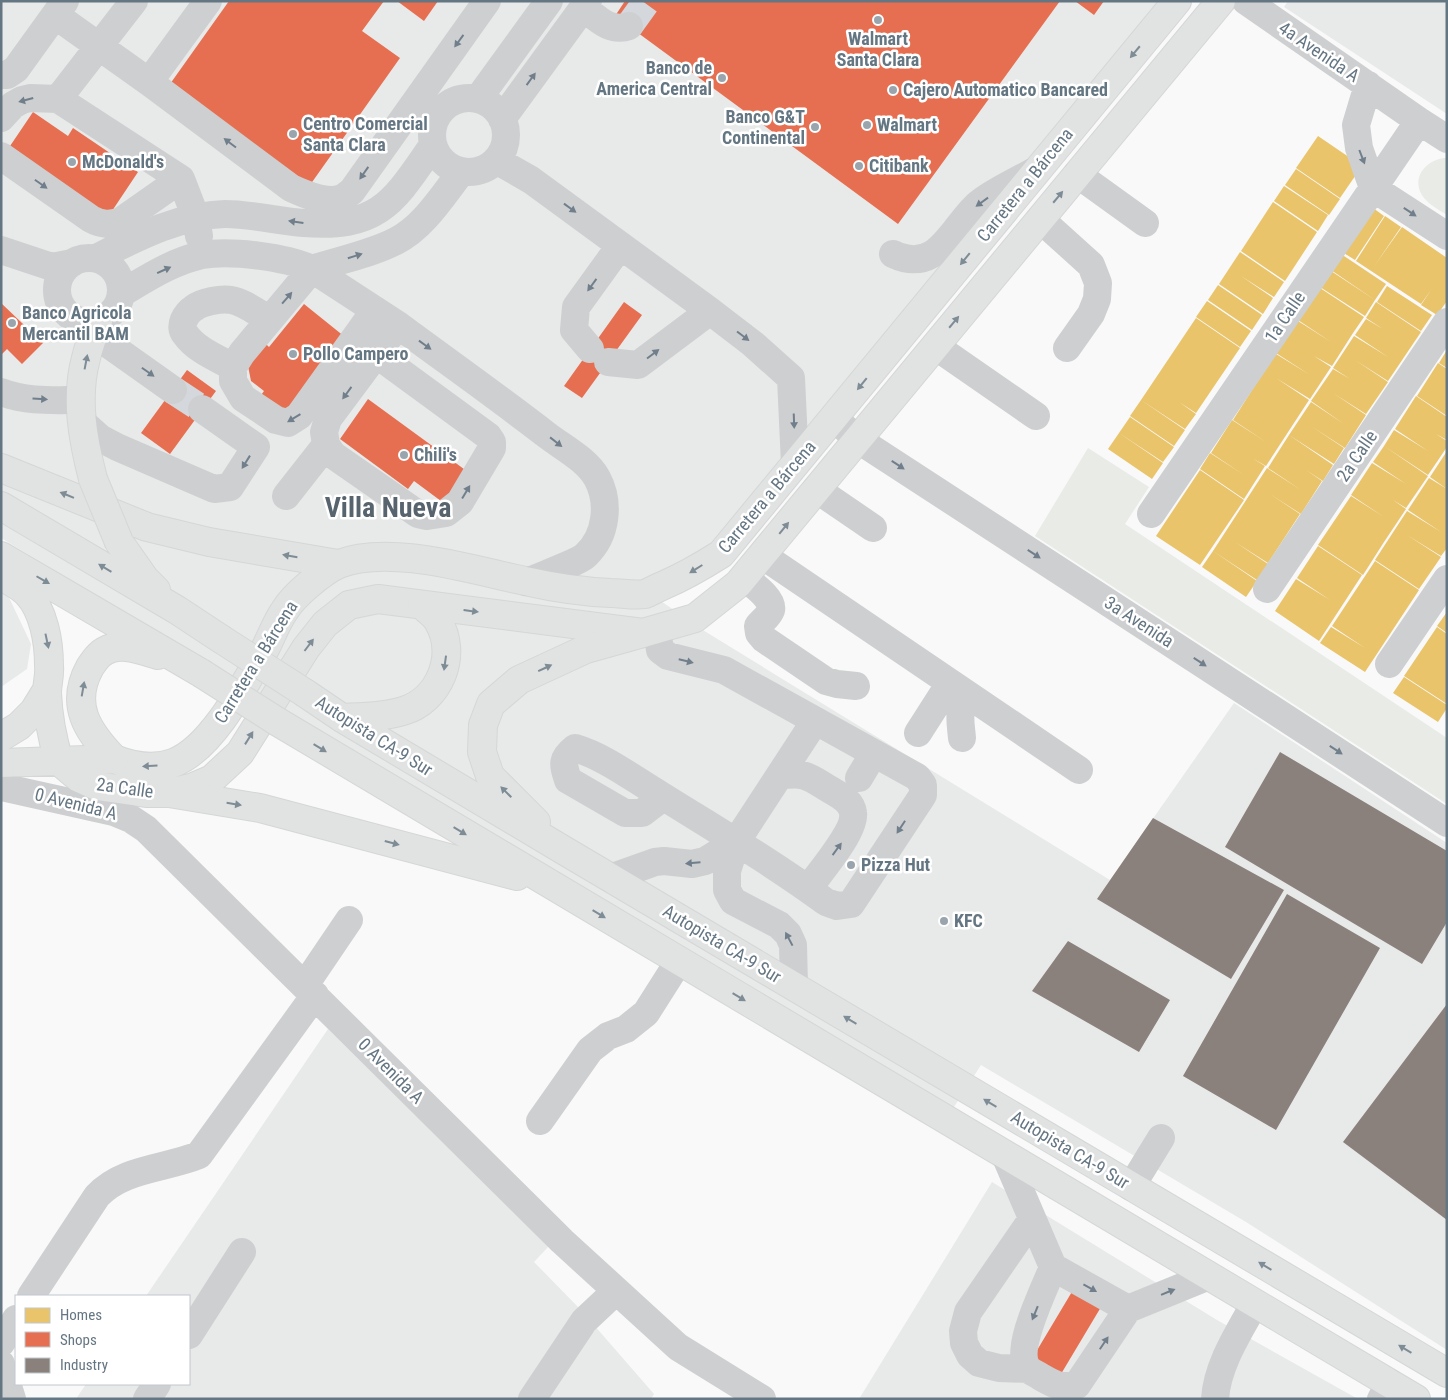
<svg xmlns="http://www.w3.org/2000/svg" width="1448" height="1400" font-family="'Roboto Condensed',sans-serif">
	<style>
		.built { fill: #e8e9e9 }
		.green { fill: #e8ebe6 }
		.homes { fill: #e9c46a }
		.shops { fill: #e76f51 }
		.industry { fill: #8a817c }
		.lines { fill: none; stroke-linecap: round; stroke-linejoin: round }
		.minor-tunnel { stroke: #d4d8dc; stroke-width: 28; stroke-dasharray: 28 14; stroke-linecap: butt }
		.major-casing { stroke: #d5d6d7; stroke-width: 30 }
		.highway-casing { stroke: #d5d6d6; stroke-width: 30 }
		.minor { stroke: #cecfd0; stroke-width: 28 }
		.major { stroke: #e1e2e2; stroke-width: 28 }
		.highway { stroke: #e1e2e2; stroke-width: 28 }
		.highway-bridge-casing { stroke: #d5d6d6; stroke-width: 30; stroke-linecap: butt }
		.highway-bridge { stroke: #e1e2e2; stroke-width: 28 }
		.oneway { fill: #707f8b }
		.oneway2 { fill: #7e8c96 }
		.poi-dot { fill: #99a4ac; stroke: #fff; stroke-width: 2 }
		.labels { text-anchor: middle; stroke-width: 5; stroke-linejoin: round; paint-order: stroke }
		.poi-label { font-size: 18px; font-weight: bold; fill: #657683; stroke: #fff; text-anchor: start }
		.street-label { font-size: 18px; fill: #657683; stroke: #fff }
		.town-label { font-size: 28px; font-weight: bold; fill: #57646e; stroke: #fff }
	</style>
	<rect width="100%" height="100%" fill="#f9f9f9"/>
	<path class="built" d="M1,1h1159l-439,538 -85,45 70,48 404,248 124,-177 213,140v507l-201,-128 -265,-157 -29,45 -614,-365 -94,-61 -243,-146z
		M1288,1h159v113l-163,-107z
		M1,587l4,2 26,55 -4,25 -26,18z
		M328,1029l221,217 -15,16 46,47 74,85 -3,5h-575l10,-15h103v-88h-43z
		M992,1182l225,138 141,79h-499z"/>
	<path class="green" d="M1444,158h3v57c-8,-5 -17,-10 -23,-17 -14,-18 0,-37 20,-40z
		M1088,448l61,39 -24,37 322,214v66l-412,-268z"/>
	<path class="homes" d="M1318,136l44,30 -22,32 -44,-30z
		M1296,169l44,30 -11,16 -44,-30z
		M1284,186l44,29 -10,16 -44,-30z
		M1273,202l44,30 -32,49 -44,-30z
		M1369,205l15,11 -29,44 -16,-10z
		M1385,216l16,11 -26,38 27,-38 45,31v43l-10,14 -16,-10 10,-15 -10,14 -65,-43z
		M1240,252l44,30 -10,15 -33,-21 32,22 -10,16 -44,-30z
		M1341,254l45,30 -11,16 -44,-30z
		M1331,271l44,29 -10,16 -45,-29z
		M1218,285l44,30 -10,15 -44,-30z
		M1387,286l45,29 -11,16 -44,-29z
		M1320,288l44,29 -11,16 -33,-22 33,22 -21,33 -18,-10 17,11 -21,32 -34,-21 33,22 -43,66 -14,-8 13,8 -21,33 -44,-30 10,-16 34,22 -33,-22 21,-33 34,22 -33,-22 21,-33 34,22 -34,-22 22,-33 34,21 -34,-22 22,-32 33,21 -33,-22z
		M1207,301l44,30 -11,16 -44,-30z
		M1376,302l45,30 -33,49 -33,-21 33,22 -22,32 -33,-21 33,22 -21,33 -34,-22 33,22 -10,16 -45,-29 22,-33 33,22 -33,-23 22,-32 17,10 -17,-11 21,-32 34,21 -33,-22 11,-16 17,10 -17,-11z
		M1196,318l44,30 -44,65 -17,-11 17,12 -11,15 -44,-29z
		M1447,350v18l-8,-5z
		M1438,363l9,6v47l-30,-20z
		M1416,396l31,21v23l-11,-6 11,7v6l-19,28 -44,-29 10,-16 34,21 -33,-22z
		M1141,400l44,30 -11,16 -44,-30z
		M1130,417l44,30 -11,15 -44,-29z
		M1119,433l44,30 -11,16 -44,-30z
		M1289,435l44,30 -10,16 -17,-11 16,11 -21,33 -34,-22 33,22 -32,49 -33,-21 33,22 -11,16 -44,-29 54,-83 34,22 -33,-22z
		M1384,446l44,30 -22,32 -13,-8 13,9 -22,33 -17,-11 17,11 -21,33 -45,-30 33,-49 33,21 -33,-22 21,-32 34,21 -33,-22z
		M1447,451v38l-17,-12z
		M1200,470l44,30 -44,65 -44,-29 22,-33 33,22 -33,-22z
		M1429,478l18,11v24l-18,-11 18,11v35l-6,8 -34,-21 34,22 -22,32 -44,-29 32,-49 34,21 -33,-22z
		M1318,546l44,29 -43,66 -44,-30 21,-32 34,21 -33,-22z
		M1213,551l44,30 -11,16 -44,-30z
		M1375,561l44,29 -54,82 -45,-29 11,-16 34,21 -33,-22z
		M1447,612v21l-10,-7z
		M1437,627l10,7v70l-43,-28z
		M1404,677l43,28v3l-9,14 -45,-29z"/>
	<path class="shops" d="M229,1h155l-22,30 38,27 -90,127 -140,-101z
		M397,1h41l-14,20z
		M625,1h435l-162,223 -283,-208z
		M1075,1h29l-10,14z
		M33,112l35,24 5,-8 65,44 -32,48 -100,-68z
		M624,302l18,13 -60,83 -18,-12z
		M1,303l42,40 -21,21 -15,-15 -6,6z
		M304,304l41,33 -54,75 -32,-14 5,-7 -13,-10 -4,-20 16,-20 6,6z
		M187,370l29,21 -46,63 -29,-21z
		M368,399l100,73 -23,32 -31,-23 -6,8 -68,-50z
		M1076,1285l28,17 -43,72 -28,-17z"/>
	<path class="industry" d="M1280,752l167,99v71l-25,42 -197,-117z
		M1153,818l131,72 -53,89 -134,-80z
		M1287,894l93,54 -104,182 -93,-54z
		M1068,941l102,59 -31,52 -107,-61z
		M1447,1004v216l-104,-78z"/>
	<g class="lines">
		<path class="minor-tunnel" d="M629,26l18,-25
			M173,390l29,19"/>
		<defs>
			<path id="major" d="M59,761l20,17 18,8 49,7h23l22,-5 21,-9 28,-26 66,-105 19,-24 24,-19 29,-6 265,34 52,-15 43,-34 483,-583
				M1,763l113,-4c18,7 40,11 59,4 39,-14 73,-81 93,-116 6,-12 11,-26 19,-37 9,-15 38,-39 54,-46 51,-20 133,6 186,17 27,6 57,11 86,12 10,0 23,3 34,1 5,-2 12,-6 17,-8 21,-9 40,-20 59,-32l456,-553"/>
			<path id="highway" d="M1,468l146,59 62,15 129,22
				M93,479c-10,-39 -18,-81 -7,-121 3,-13 8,-25 12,-37
				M1,506l176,104 44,29
				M119,542l26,37 11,11
				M1,556l200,117
				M1,576c9,5 19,10 26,17 17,18 22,49 22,73 1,9 -2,18 -2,27 1,23 5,45 12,68
				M305,693l37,25 223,133 882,522
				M342,718c20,-1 42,-1 61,-7 37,-11 55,-56 35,-90 -3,-6 -11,-11 -16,-16
				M278,722l1138,677
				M1,737l18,-11 15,-15 13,-21
				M114,759c-26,-27 -45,-54 -24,-92 6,-9 11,-16 22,-19 15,-4 32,3 46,7
				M169,793l91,15 257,68
				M536,822l-46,-46 -8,-24 1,-27 8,-21 28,-24 67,-31 57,-16"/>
		</defs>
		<use href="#major" class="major-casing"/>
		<use href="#highway" class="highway-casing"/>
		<path class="minor" d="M1246,1l173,120 28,18
			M583,7c14,11 27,26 46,19
			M55,15l94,67 59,-81
			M1,75h6l9,-6 49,-68
			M149,82l142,106c13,6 36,16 51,10 3,-1 7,-5 10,-7l135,-190
			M1368,85l-12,40 3,23 14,40
			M432 135a37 37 0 1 1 74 0a37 37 0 1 1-74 0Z
			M58,99l76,-98
			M478,99l71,-98
			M1,118l12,-13 9,-5 8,-2 28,1 123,80 15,39 3,18
			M502,119l86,-118
			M1,156l90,63c11,6 19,6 30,2l60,-42
			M496,160l35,20 179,131 43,33 38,34 4,86
			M1077,174l68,49
			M1373,188l74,48
			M1040,219l51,46 7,18 -1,16 -6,15 -24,34
			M1,250l51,17 20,-4
			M893,254c44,21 58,-25 84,-49 14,-13 44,-26 61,-36
			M57 290a32 32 0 1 1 64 0a32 32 0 1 1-64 0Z
			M96,258c40,-20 83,-43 129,-44 26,0 53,7 79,9 76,6 90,-22 129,-78
			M122,293c24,-14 51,-32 80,-38 29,-5 84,2 110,14 28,-9 59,-15 84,-28 28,-14 47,-46 66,-70
			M375,310l-76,106 -11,7 -12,-3 -33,-22 -10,-17v-14l9,-14 70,-84 86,56c50,37 101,73 150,111 16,12 39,24 49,42 13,24 10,57 -11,77 -7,7 -46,21 -59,27
			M94,334l79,56
			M935,346l101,70
			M590,349l-16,-19 2,-23 44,-61
			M376,354l112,82 4,6v6l-32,54 -14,11 -19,3 -9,-2 -85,-59 -7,-10 -1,-7 -1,-6 4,-13 70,-94
			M608,362l30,3 72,-54
			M233,367c-16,-9 -37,-17 -48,-33 -7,-8 1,-21 9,-26 7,-6 28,-10 37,-8 13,2 26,13 38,19
			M1,392c25,10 53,8 79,8
			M834,418l23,21 590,384
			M82,422l18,16 17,9 97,42 16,-2 26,-40 -54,-38
			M816,489l57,39
			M286,496l40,-51
			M1151,514l268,-393
			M762,555l317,215
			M744,577c8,7 30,22 27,33 -2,6 -9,11 -13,16l1,7 5,6 62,42 11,3 19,2
			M1267,589l180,-267
			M657,630l3,20 8,6 56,14 193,107 6,8v10l-72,109 -14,2 -11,-4c-53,-39 -111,-73 -167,-108 -27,-16 -54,-37 -84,-46 -14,11 -12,16 -7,32l57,33h17l21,-16
			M1389,664l58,-85
			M918,733l32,-50
			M962,738c-2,-21 -4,-23 5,-44
			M779,776c26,-4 29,0 50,13 10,6 23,12 24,24 3,18 -34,60 -45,76
			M859,778l15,-25
			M1,787l113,25 17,7 15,10 416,412 116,106 84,52
			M610,878l45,-16 9,-1 28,3 13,-3 31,-19
			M305,985l44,-65
			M794,986l-1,-41 -5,-11 -9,-9 -46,-24 -6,-11v-19l9,-29 79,-121
			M540,1121l50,-71 18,-14 18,-7 20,-16 33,-52
			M1005,1155l48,112 75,42
			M1131,1187l30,-49
			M1053,1267c-8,21 -40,83 -25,102 3,3 9,5 13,8 14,8 19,11 36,8l51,-76 81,-33
			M31,1296l66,-100c26,-28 68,-27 102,-41l116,-160
			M189,1335l53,-83
			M1,1343l15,-24
			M1,1364l11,35
			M1028,1369l-29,-1 -20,-5 -9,-8 -6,-12 -1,-12 5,-19 64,-93
			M147,1399l10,-15
			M532,1399l52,-78 32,-30
			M1215,1399c2,-34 24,-67 40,-96
			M1381,1399l9,-16"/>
		<use href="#major" class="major"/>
		<use href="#highway" class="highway"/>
		<defs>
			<path id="highway-bridge" d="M93,479l26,63
				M221,639l84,54
				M201,673l77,49"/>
		</defs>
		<use href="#highway-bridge" class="highway-bridge-casing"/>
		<use href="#highway-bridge" class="highway-bridge"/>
	</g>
	<defs><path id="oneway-solid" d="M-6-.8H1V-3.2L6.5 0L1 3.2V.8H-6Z" transform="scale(1.25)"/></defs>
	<g class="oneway">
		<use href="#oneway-solid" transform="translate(459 41) rotate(126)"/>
		<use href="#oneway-solid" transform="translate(531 79) rotate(-54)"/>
		<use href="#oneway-solid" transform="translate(26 100) rotate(165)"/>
		<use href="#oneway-solid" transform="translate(230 143) rotate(-143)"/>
		<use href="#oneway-solid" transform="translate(1362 157) rotate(69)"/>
		<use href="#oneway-solid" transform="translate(364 173) rotate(125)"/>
		<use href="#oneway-solid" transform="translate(41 184) rotate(35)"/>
		<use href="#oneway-solid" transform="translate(982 202) rotate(144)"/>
		<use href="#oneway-solid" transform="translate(570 208) rotate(36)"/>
		<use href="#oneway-solid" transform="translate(1410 212) rotate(34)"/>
		<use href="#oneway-solid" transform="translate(296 222) rotate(-172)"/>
		<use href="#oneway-solid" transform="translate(355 256) rotate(-17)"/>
		<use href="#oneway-solid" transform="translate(164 270) rotate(-24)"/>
		<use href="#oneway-solid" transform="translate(592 285) rotate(126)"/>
		<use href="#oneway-solid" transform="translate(287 298) rotate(-49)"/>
		<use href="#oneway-solid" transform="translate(743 336) rotate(37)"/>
		<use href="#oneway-solid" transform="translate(425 345) rotate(36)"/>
		<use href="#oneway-solid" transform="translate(653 354) rotate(-37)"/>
		<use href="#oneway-solid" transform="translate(148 372) rotate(35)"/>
		<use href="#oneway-solid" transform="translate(347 393) rotate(126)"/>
		<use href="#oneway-solid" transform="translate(40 399) rotate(3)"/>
		<use href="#oneway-solid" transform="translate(294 418) rotate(149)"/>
		<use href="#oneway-solid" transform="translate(794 421) rotate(88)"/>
		<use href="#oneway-solid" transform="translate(556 442) rotate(38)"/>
		<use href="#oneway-solid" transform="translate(246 462) rotate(122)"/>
		<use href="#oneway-solid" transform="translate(898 465) rotate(33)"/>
		<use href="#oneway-solid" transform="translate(466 492) rotate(-59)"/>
		<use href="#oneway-solid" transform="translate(1034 554) rotate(33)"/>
		<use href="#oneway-solid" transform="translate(686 661) rotate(14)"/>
		<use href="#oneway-solid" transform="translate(1200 662) rotate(33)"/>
		<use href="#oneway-solid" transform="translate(1336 750) rotate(33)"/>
		<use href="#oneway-solid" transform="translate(901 827) rotate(123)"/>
		<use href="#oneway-solid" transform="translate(837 849) rotate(-54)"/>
		<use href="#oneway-solid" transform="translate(693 863) rotate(175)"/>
		<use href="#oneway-solid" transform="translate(789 939) rotate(-118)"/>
		<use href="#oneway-solid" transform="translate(1090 1288) rotate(29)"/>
		<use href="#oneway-solid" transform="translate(1168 1292) rotate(-22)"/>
		<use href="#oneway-solid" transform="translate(1035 1313) rotate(112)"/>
		<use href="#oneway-solid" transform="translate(1104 1343) rotate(-56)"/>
	</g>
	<g class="oneway2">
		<use href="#oneway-solid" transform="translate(1135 52) rotate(130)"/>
		<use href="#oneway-solid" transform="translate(1058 197) rotate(-50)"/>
		<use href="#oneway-solid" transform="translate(965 259) rotate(129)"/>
		<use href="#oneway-solid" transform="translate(954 322) rotate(-50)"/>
		<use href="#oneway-solid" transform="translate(86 362) rotate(-79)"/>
		<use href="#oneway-solid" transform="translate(862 384) rotate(129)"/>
		<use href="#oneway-solid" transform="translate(67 495) rotate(-158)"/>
		<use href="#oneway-solid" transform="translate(784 528) rotate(-51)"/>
		<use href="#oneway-solid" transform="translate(290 556) rotate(-170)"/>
		<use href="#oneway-solid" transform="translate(105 568) rotate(-149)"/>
		<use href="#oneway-solid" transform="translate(696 569) rotate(148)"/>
		<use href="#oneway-solid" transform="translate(43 580) rotate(30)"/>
		<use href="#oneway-solid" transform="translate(471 611) rotate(7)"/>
		<use href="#oneway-solid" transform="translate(47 641) rotate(78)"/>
		<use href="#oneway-solid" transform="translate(309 645) rotate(-53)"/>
		<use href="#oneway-solid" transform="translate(445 663) rotate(98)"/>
		<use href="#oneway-solid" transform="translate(545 668) rotate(-25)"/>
		<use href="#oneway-solid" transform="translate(83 689) rotate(-80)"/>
		<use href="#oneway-solid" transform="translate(249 738) rotate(-58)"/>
		<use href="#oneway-solid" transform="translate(320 748) rotate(31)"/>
		<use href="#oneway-solid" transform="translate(150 766) rotate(177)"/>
		<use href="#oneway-solid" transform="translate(506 792) rotate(-135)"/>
		<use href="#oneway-solid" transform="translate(234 804) rotate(9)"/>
		<use href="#oneway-solid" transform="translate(460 831) rotate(31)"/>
		<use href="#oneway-solid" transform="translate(392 843) rotate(15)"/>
		<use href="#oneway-solid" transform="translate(599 914) rotate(31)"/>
		<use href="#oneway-solid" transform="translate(739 997) rotate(31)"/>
		<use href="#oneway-solid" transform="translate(850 1020) rotate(-149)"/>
		<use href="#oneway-solid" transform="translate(990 1103) rotate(-149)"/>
		<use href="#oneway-solid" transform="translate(1265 1266) rotate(-149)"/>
		<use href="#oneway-solid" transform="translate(1405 1349) rotate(-149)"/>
	</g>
	<g class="poi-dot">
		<circle cx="878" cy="20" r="5"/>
		<circle cx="722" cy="78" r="5"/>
		<circle cx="893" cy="90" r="5"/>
		<circle cx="867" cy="125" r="5"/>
		<circle cx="815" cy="127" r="5"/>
		<circle cx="293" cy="134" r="5"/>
		<circle cx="72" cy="162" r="5"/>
		<circle cx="859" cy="166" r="5"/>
		<circle cx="12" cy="323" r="5"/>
		<circle cx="293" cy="354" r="5"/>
		<circle cx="404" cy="455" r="5"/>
		<circle cx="851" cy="865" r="5"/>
		<circle cx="944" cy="921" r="5"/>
	</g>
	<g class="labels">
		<g class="poi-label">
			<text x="878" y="45" text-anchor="middle">Walmart<tspan x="878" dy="21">Santa Clara</tspan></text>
			<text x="712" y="74" text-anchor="end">Banco de<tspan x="712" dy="21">America Central</tspan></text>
			<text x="903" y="96">Cajero Automatico Bancared</text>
			<text x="805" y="123" text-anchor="end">Banco G&amp;T<tspan x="805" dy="21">Continental</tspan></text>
			<text x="303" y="130">Centro Comercial<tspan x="303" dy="21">Santa Clara</tspan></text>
			<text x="877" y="131">Walmart</text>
			<text x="82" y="168">McDonald's</text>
			<text x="869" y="172">Citibank</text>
			<text x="22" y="319">Banco Agricola<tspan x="22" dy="21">Mercantil BAM</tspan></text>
			<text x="303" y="360">Pollo Campero</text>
			<text x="414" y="461">Chili's</text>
			<text x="861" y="871">Pizza Hut</text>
			<text x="954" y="927">KFC</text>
		</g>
		<g class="street-label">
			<text transform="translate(1319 52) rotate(34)" y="6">4a Avenida A</text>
			<text transform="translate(1025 185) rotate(-51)" y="6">Carretera a Bárcena</text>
			<text transform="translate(1285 317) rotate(-56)" y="6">1a Calle</text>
			<text transform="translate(1357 456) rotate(-56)" y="6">2a Calle</text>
			<text transform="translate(767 497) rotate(-50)" y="6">Carretera a Bárcena</text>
			<text transform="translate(1139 622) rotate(33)" y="6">3a Avenida</text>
			<text transform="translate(256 662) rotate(-58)" y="6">Carretera a Bárcena</text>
			<text transform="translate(374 736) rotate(32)" y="6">Autopista CA-9 Sur</text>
			<text transform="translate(125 788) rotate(8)" y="6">2a Calle</text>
			<text transform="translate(76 804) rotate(14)" y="6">0 Avenida A</text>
			<text transform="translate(722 944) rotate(31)" y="6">Autopista CA-9 Sur</text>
			<text transform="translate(391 1071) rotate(45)" y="6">0 Avenida A</text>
			<text transform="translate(1070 1150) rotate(31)" y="6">Autopista CA-9 Sur</text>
		</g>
		<g class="town-label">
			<text x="388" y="517">Villa Nueva</text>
		</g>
	</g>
	<rect width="1448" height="1400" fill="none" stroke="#657683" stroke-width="5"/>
	<rect x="15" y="1295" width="175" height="90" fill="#ffffff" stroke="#c1c8cd"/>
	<rect x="25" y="1308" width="25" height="15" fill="#e9c46a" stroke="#c1c8cd"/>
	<text x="60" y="1320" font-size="15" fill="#657683">Homes</text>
	<rect x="25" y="1332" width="25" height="15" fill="#e76f51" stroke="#c1c8cd"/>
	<text x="60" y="1345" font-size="15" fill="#657683">Shops</text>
	<rect x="25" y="1358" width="25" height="15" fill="#8a817c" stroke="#c1c8cd"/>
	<text x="60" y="1370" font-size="15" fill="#657683">Industry</text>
</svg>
